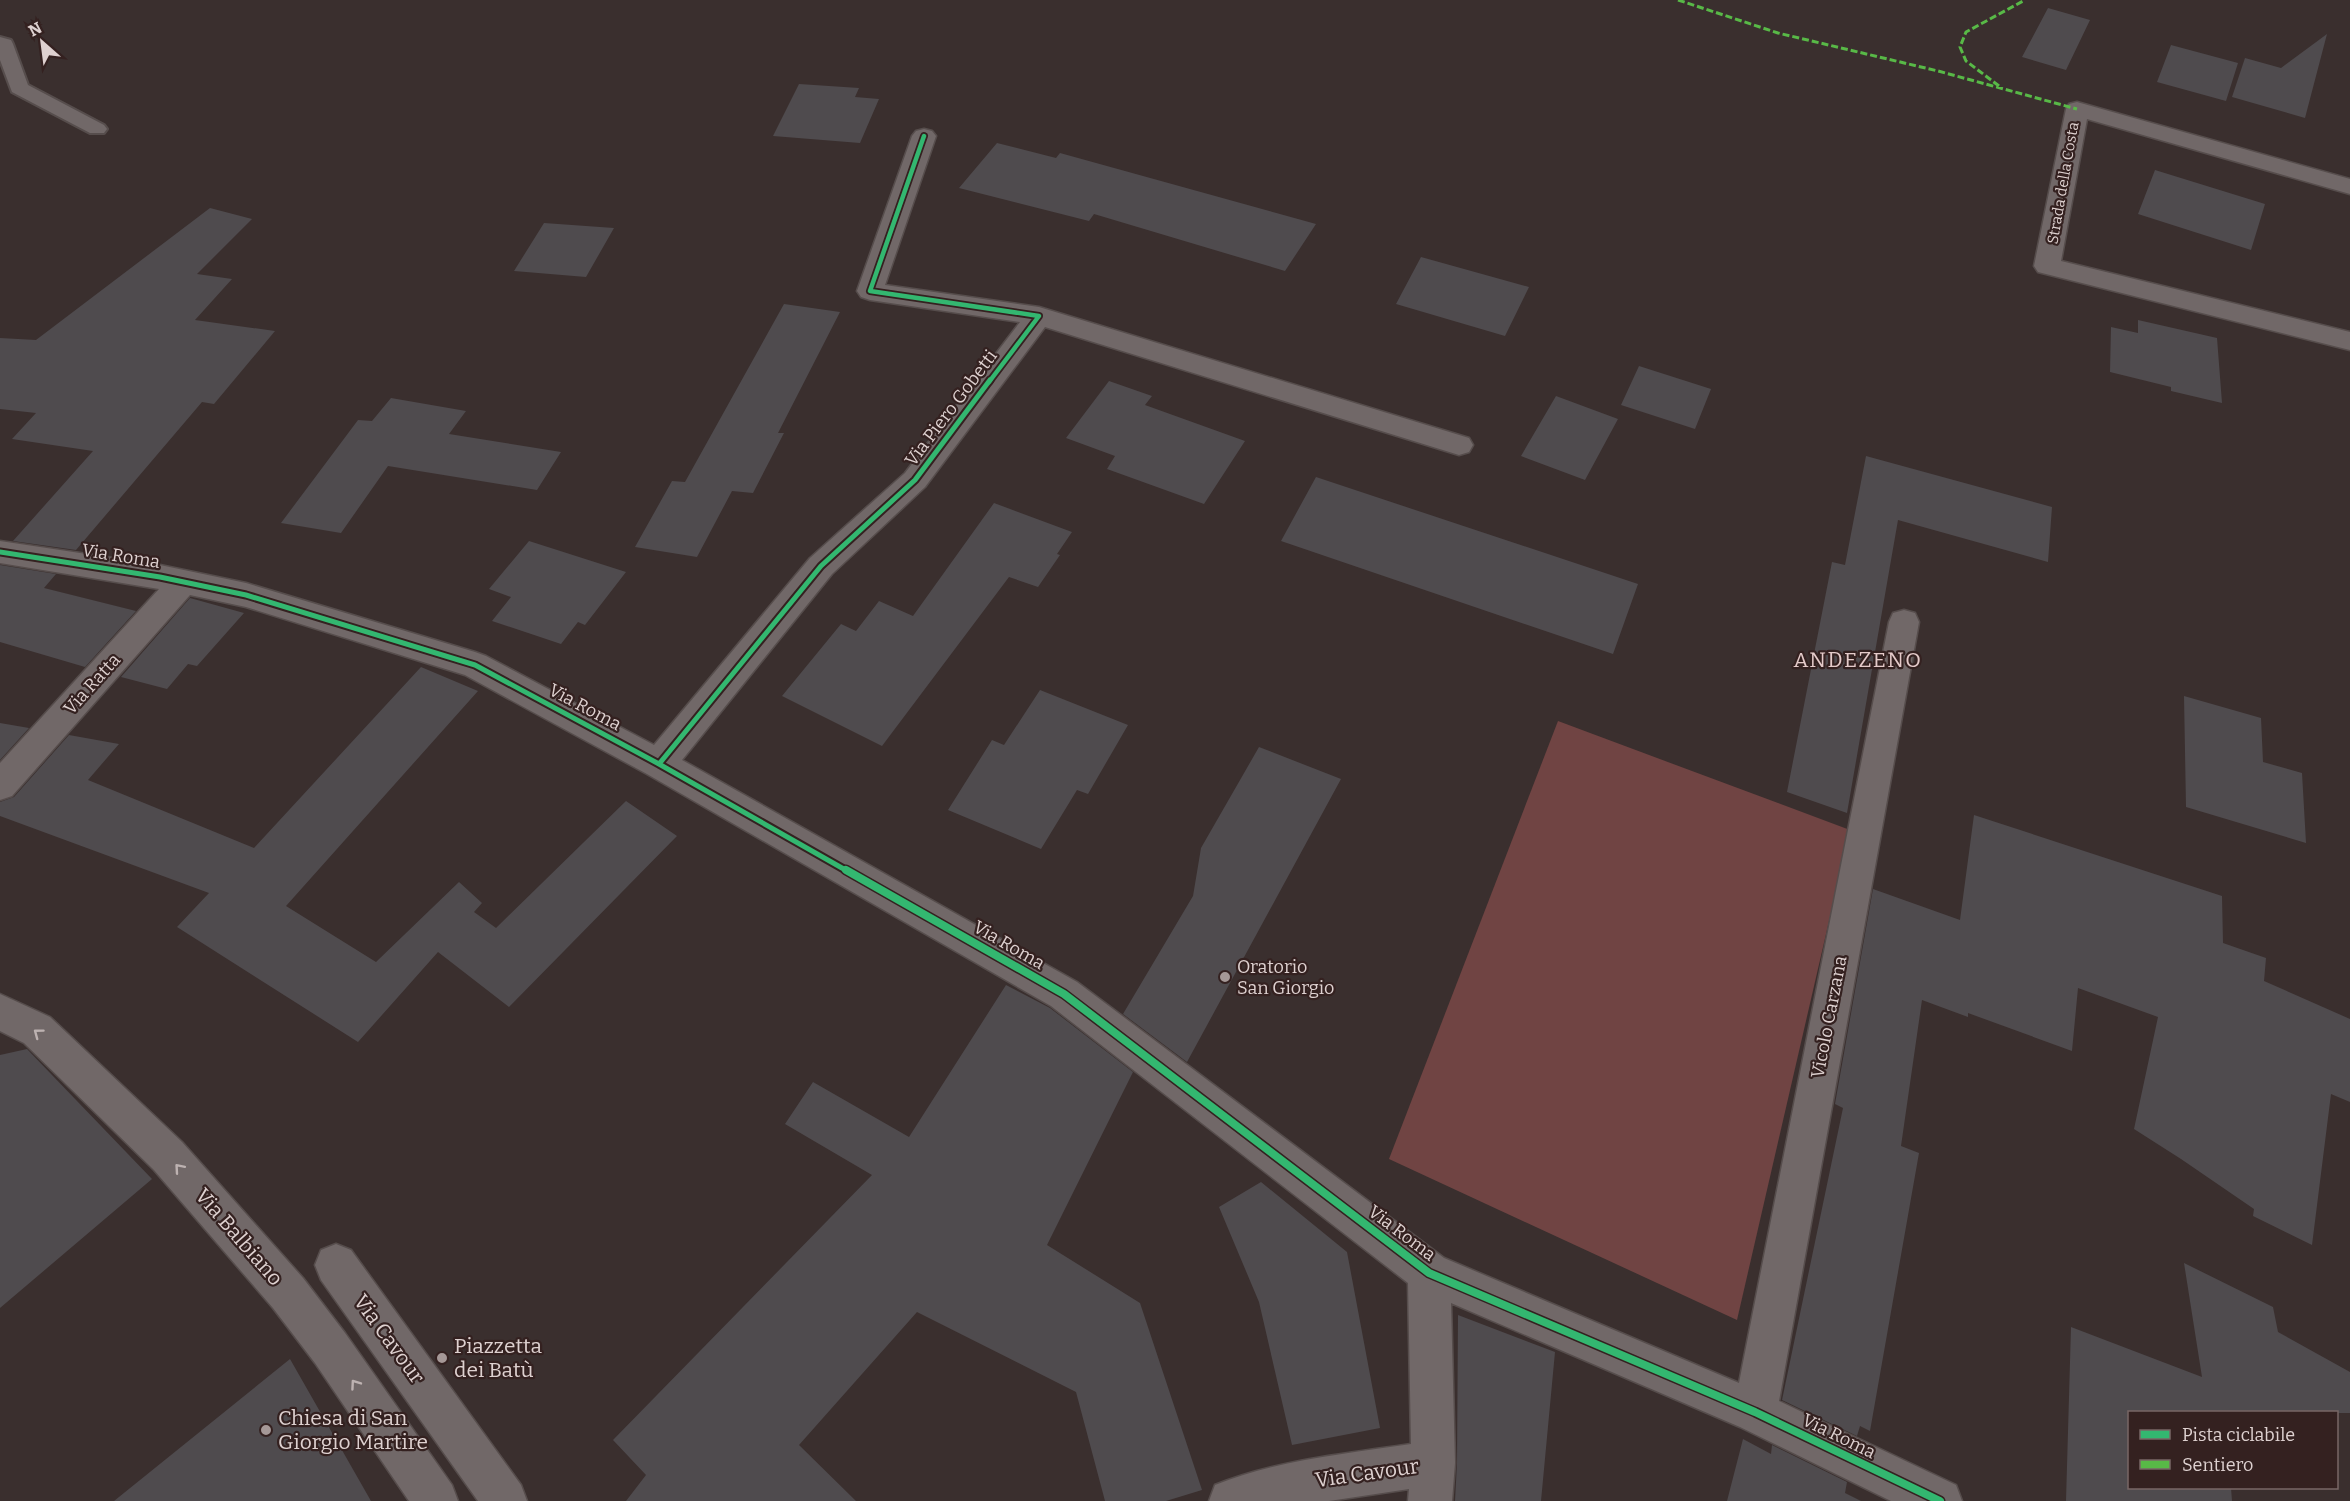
<svg xmlns="http://www.w3.org/2000/svg" width="2350" height="1501" font-family="Bitter,serif">
	<style>
		.green { fill: #704443 }
		.building { fill: #4f4b4e }
		.lines { fill: none; stroke-linecap: round; stroke-linejoin: round }
		.lane-casing { stroke: #564d4c; stroke-width: 4 }
		.street-casing { stroke: #564d4c; stroke-width: 3 }
		.lane { fill: #716868; fill-rule: evenodd }
		.street { fill: #716868; fill-rule: evenodd }
		.quiet { stroke: #58b947; stroke-width: 3; stroke-dasharray: 7 3; stroke-linecap: butt }
		.cycleway-far2-casing { stroke: #342120; stroke-width: 8 }
		.cycleway-far1-casing { stroke: #342120; stroke-width: 9 }
		.cycleway-casing { stroke: #342120; stroke-width: 11 }
		.cycleway-far2 { stroke: #33b770; stroke-width: 4.5 }
		.cycleway-far1 { stroke: #33b770; stroke-width: 5 }
		.cycleway { stroke: #33b770; stroke-width: 8 }
		.oneway { stroke: #bdb2b1 }
		.poi-dot { fill: #a59897; stroke: #342120; stroke-width: 2 }
		.labels { text-anchor: middle; stroke-width: 4.5; stroke-linejoin: round; paint-order: stroke }
		.far-street-label { font-size: 15px; fill: #ded1d0; stroke: #342120 }
		.street-label { font-size: 18px; fill: #ded1d0; stroke: #342120 }
		.poi-label { font-size: 18px; fill: #ded1d0; stroke: #342120; text-anchor: start }
		.quarter-label { font-size: 21px; letter-spacing: 1.5px; fill: #e5cbca; stroke: #342120 }
		.near-street-label { font-size: 21px; fill: #ded1d0; stroke: #342120 }
		.near-poi-label { font-size: 21px; fill: #ded1d0; stroke: #342120; text-anchor: start }
	</style>
	<rect width="100%" height="100%" fill="#3a2f2e"/>
	<path class="green" d="M1558,721l292,109 -113,490 -348,-161z"/>
	<path class="building" d="M2048,8l42,12 -24,50 -44,-13z
		M2327,34l-22,84 -73,-21 13,-39 36,10z
		M2171,45l67,18 -12,38 -69,-19z
		M799,84l60,4 -4,9 24,2 -19,44 -87,-7z
		M997,143l59,15 4,-5 256,71 -31,47 -191,-57 -5,7 -130,-33z
		M2155,170l110,34 -14,46 -113,-36z
		M210,208l42,11 -55,55 35,5 -37,41 80,11 -61,73 -12,-2 -126,148 -63,-9 80,-90 -81,-12 24,-26 -36,-4v-71l36,2z
		M544,223l70,5 -28,49 -72,-6z
		M1421,257l108,30 -24,49 -109,-32z
		M784,304l56,8 -62,121h6l-31,60 -21,-2 -35,66 -62,-10 37,-66 13,1z
		M2138,320l79,18 5,65 -51,-12v-4l-61,-15 1,-45 27,6z
		M1639,366l72,23 -16,40 -74,-24z
		M1109,381l43,15 -7,9 100,36 -41,63 -97,-35 8,-13 -49,-18z
		M1556,396l62,23 -33,61 -64,-24z
		M391,398l75,13 -17,23 112,18 -24,38 -149,-24 -47,67 -60,-10 77,-103 14,1z
		M1866,456l186,51 -4,55 -150,-42 -51,293 -60,-21 45,-230 13,3z
		M1316,477l322,107 -25,70 -332,-113z
		M994,503l78,29 -15,22 3,1 -22,32 -29,-10 -127,169 -100,-50 59,-72 15,7 23,-30 34,15z
		M529,541l97,31 -41,53 -7,-3 -17,22 -69,-23 19,-24 -22,-8z
		M0,565l56,9 -12,14 92,23 -51,56 -85,-25z
		M190,598l54,15 -47,53 -9,-2 -21,25 -46,-12z
		M421,667l57,24 -192,215 90,56 83,-80 23,21 -8,9 22,16 130,-127 51,35 -168,171 -71,-55 -80,90 -181,-115 32,-34 -209,-77v-14l14,-5 55,-62 50,9 -31,36 166,68z
		M1040,690l88,35 -40,69 -11,-4 -36,59 -93,-39 44,-70 12,5z
		M2184,696l77,22 2,44 39,11 4,70 -120,-36z
		M0,723l29,5 -29,32z
		M1259,747l82,32 -154,283 -64,-48 70,-118 8,-48z
		M1974,815l248,81 1,47 43,15 -2,23 86,38v83l-19,-8 -19,151 -59,-29 1,-7 -73,-50 -47,-30 24,-112 -80,-29 -6,63 -104,-38v4l-46,-17 -21,146 18,7 -49,278 -10,-5 -3,10 -75,-36 61,-292 -8,-4 38,-215 87,31z
		M1006,985l44,23 83,64 -86,173 93,58 62,187 -36,11h-61l-29,-109 -159,-80 -118,133 57,56h-230l20,-26 -33,-35 259,-265 -87,-51 28,-42 96,55z
		M27,1049l125,130 -152,129v-253z
		M1261,1182l86,70 33,176 -88,17 -33,-143 -40,-95z
		M2184,1263l89,44 5,25 72,40v41h-220v75h101l1,13h-166l5,-174 131,50z
		M1458,1315l97,37 -14,149h-86l2,-38z
		M290,1359l81,142h-257z
		M1743,1439l28,15 1,-9 75,37 -2,11 16,8h-134z"/>
	<g class="lines">
		<defs>
			<path id="lane" d="M0,37l11,3 2,4 15,41 76,40 3,4 -3,4h-14l-78,-41 -12,-32z"/>
			<path id="street" d="M2077,102l273,77v15l-263,-75 -26,142 289,71v18l-312,-78 -4,-6 32,-157 3,-5z
				M924,129l8,2 4,5 -51,149 154,22 430,131 4,7 -4,7 -10,3 -414,-128 -120,160 -93,87 -150,186 395,222 367,276 295,125 150,-761 4,-9 11,-3 11,3 4,9 -140,779 177,84 6,16h-71l-151,-74 -289,-124 4,160 -3,38h-44l1,-12 -80,12h-120l6,-16c62,-25 130,-31 196,-41l-3,-161 -357,-277 -404,-232 -182,-99 -219,-68 -56,-12 -178,201 -12,4v-37l159,-174 -159,-26v-22l160,24 86,18 229,69 11,4 168,89 156,-187 95,-85 115,-151 -150,-22 -9,-3 -4,-6 55,-155 4,-5z
				M0,994l50,23 132,125 121,136 42,55 107,152 6,16h-49l-94,-138 -42,-55 -119,-138 -130,-127 -24,-12z
				M336,1244l15,6 170,235 6,16h-49l-157,-221 -6,-15 6,-15z"/>
		</defs>
		<use href="#lane" class="lane-casing"/>
		<use href="#street" class="street-casing"/>
		<use href="#lane" class="lane"/>
		<use href="#street" class="street"/>
		<path class="quiet" d="M1678,0l100,33 160,38 139,38
			M1999,86l-33,-25 -6,-14 6,-15 59,-32"/>
		<defs>
			<path id="cycleway-far2" d="M924,136l-54,155 169,25 -50,66"/>
			<path id="cycleway-far1" d="M0,552l160,25 86,18 229,70 184,99 190,108
				M659,764l162,-198 94,-86 75,-100"/>
			<path id="cycleway" d="M846,870l218,124 365,279 326,139 185,89"/>
		</defs>
		<use href="#cycleway-far2" class="cycleway-far2-casing"/>
		<use href="#cycleway-far1" class="cycleway-far1-casing"/>
		<use href="#cycleway" class="cycleway-casing"/>
		<use href="#cycleway-far2" class="cycleway-far2"/>
		<use href="#cycleway-far1" class="cycleway-far1"/>
		<use href="#cycleway" class="cycleway"/>
	</g>
	<defs><path id="oneway-chevron" d="M-2-3.5L2.5 0L-2 3.5" fill="none" stroke-width="1.6" stroke-linecap="round" stroke-linejoin="round" transform="scale(1.5)"/></defs>
	<g class="oneway">
		<use href="#oneway-chevron" transform="translate(38 1033) rotate(-143)"/>
		<use href="#oneway-chevron" transform="translate(179 1168) rotate(-131)"/>
		<use href="#oneway-chevron" transform="translate(355 1384) rotate(-125)"/>
	</g>
	<g class="poi-dot">
		<circle cx="1225" cy="977" r="6"/>
		<circle cx="442" cy="1358" r="6"/>
		<circle cx="266" cy="1430" r="6"/>
	</g>
	<g class="labels">
		<g class="far-street-label">
			<text transform="translate(2063 183) rotate(-80)" y="5">Strada della Costa</text>
		</g>
		<g class="street-label">
			<text transform="translate(951 408) rotate(-53)" y="6">Via Piero Gobetti</text>
			<text transform="translate(121 556) rotate(9)" y="6">Via Roma</text>
			<text transform="translate(92 684) rotate(-48)" y="6">Via Ratta</text>
			<text transform="translate(585 707) rotate(28)" y="6">Via Roma</text>
			<text transform="translate(1009 945) rotate(30)" y="6">Via Roma</text>
			<text transform="translate(1829 1017) rotate(-79)" y="6">Vicolo Carzana</text>
			<text transform="translate(1402 1233) rotate(37)" y="6">Via Roma</text>
			<text transform="translate(1839 1436) rotate(26)" y="6">Via Roma</text>
		</g>
		<g class="poi-label">
			<text x="1237" y="973">Oratorio<tspan x="1237" dy="21">San Giorgio</tspan></text>
		</g>
		<g class="quarter-label">
			<text x="1858" y="667">ANDEZENO</text>
		</g>
		<g class="near-street-label">
			<text transform="translate(239 1237) rotate(49)" y="7">Via Balbiano</text>
			<text transform="translate(389 1339) rotate(54)" y="7">Via Cavour</text>
			<text transform="translate(1367 1473) rotate(-8)" y="7">Via Cavour</text>
		</g>
		<g class="near-poi-label">
			<text x="454" y="1353">Piazzetta<tspan x="454" dy="24">dei Batù</tspan></text>
			<text x="278" y="1425">Chiesa di San<tspan x="278" dy="24">Giorgio Martire</tspan></text>
		</g>
	</g>
	<rect x="2128" y="1411" width="210" height="78" fill="#342120" stroke="#786766" stroke-width="1.5"/>
	<rect x="2140" y="1430" width="30" height="9" fill="#33b770" stroke="#786766" stroke-width="1.5"/>
	<text x="2182" y="1441" font-size="18" fill="#ded1d0">Pista ciclabile</text>
	<rect x="2140" y="1460" width="30" height="9" fill="#58b947" stroke="#786766" stroke-width="1.5"/>
	<text x="2182" y="1471" font-size="18" fill="#ded1d0">Sentiero</text>
	<g transform="translate(42 42) rotate(332)" stroke="#342120" stroke-width="4.5" paint-order="stroke">
	<path d="M0-4.5L10 22L0 15L-10 22Z" fill="#ded1d0"/>
	<text y="-9" font-size="16" font-weight="bold" text-anchor="middle" fill="#ded1d0">N</text>
	</g>
</svg>
